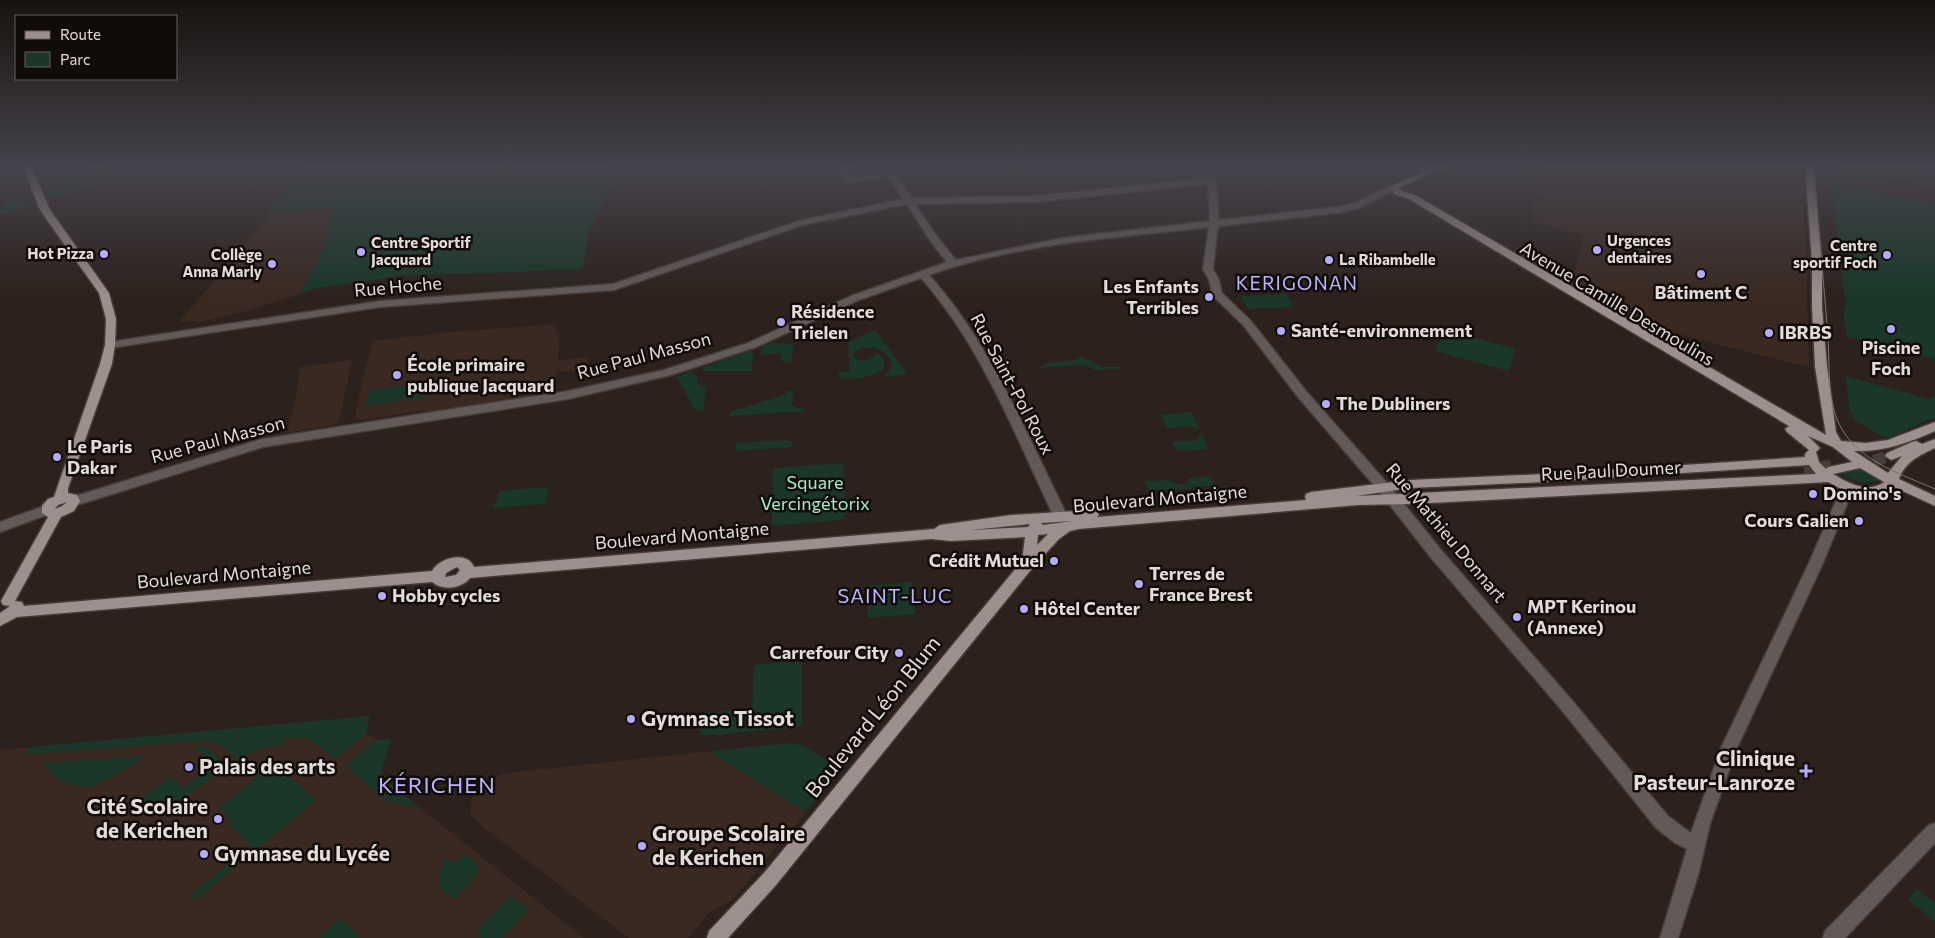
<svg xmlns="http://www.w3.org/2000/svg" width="1935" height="938" font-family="Commissioner,sans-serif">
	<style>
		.built { fill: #392921 }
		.green { fill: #1a3729 }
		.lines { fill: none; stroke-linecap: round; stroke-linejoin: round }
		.major-tunnel { stroke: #473d38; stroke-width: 12; stroke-dasharray: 12 6; stroke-linecap: butt }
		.minor-casing { stroke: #463b36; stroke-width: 3 }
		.major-casing { stroke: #463b36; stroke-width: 3 }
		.minor { fill: #615a59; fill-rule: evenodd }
		.major { fill: #9d8f8e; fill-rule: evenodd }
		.tram { stroke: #7f7571; stroke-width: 1 }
		.poi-dot { fill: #b5acf8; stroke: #110c0a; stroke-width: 2 }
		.labels { text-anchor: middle; stroke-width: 5; stroke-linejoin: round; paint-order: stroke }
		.far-poi-label { font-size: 15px; font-weight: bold; fill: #e3dbd8; stroke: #110c0a; text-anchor: start }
		.street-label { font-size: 18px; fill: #e3dbd8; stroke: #110c0a }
		.poi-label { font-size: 18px; font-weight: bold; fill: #e3dbd8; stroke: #110c0a; text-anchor: start }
		.park-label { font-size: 18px; fill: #a4ecc6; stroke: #110c0a }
		.neighbourhood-label { font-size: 19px; letter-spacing: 1px; fill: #bdb4fc; stroke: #110c0a }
		.quarter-label { font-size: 20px; letter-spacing: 1px; fill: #bdb4fc; stroke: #110c0a }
		.near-street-label { font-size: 21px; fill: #e3dbd8; stroke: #110c0a }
		.near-poi-label { font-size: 21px; font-weight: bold; fill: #e3dbd8; stroke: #110c0a; text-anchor: start }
		.near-neighbourhood-label { font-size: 22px; letter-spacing: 1px; fill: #bdb4fc; stroke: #110c0a }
	</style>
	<rect width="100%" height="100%" fill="#2c211c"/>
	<path class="built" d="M1544,166h256l6,82 3,119 -140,-35 -15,-7v-2l-30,-7 -53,-30 13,-51 -51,-13 3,-8h-3l1,-3 -3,-1 3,-10 6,1 1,-4 -6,-2z
		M1829,166h106v21l-100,-20z
		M331,208l2,3 -1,6 -6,11h7l-33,66 -49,16 -56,13v-2l-16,1 87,-102 2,-7z
		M557,324l-2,7 5,2 -2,27 31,-3 -3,13 -30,2v22l-129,20 -1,-4 -67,10 -4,-2 7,-37 11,-40 77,-9z
		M352,360l-13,62 -7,3 -45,8 10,-41 2,-25z
		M370,716l-4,17 10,7 15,-2 -9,32 2,9 200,159h-584v-188z
		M712,751l94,61 -74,88 -22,12 -22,26h-59l-142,-108 -15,-13 -2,-6 2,-13 8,-11 16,-11 10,-3z"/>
	<path class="green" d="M89,166h11l7,3 -5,4 12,6 -63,21 -5,-10 45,-16 -2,-3 -12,1z
		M306,166h304v23l-21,43 -6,35 -4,2 -85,4 -100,2 -1,2 -77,11 -16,6 33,-66 -7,1 7,-19 -3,-2 -58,5 2,-4h-5z
		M1926,166l9,2v5h-7l3,13 -17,-3 -3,-16 15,2z
		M1831,183l104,21v155l-88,-22 -4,-24 3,-7z
		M28,198l4,8 -32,9v-4l6,-3 -4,-4z
		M1286,294l7,13 -46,2 -6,-13z
		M1444,329l71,20 -6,22 -74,-20z
		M875,330l32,44 -24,3 9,-10c-1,-18 -23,-24 -37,-16l-2,5c7,7 17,5 22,-2h4c21,21 -27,27 -40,24l-1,-6 12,-1 -2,-29z
		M769,343l24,1 -1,19 -11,-2v-8l-20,2v-9z
		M750,350l3,3 -1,18h-49l-1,-3z
		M1082,356l20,11h18l1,2 -26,1 -11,-5 -45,3c14,-11 28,-2 43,-12z
		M692,371l6,8 -1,5 9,3 -3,24h-7l-19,-34z
		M1846,376l83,23 6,-3v21l-46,20 -12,-3 -23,-15 -5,-11z
		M427,382l-3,15 -58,8 3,-15z
		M786,391h7l-1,14 5,3h6l1,3 -74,5v-4l56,-18z
		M1191,412l8,16 -1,2 -7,-4 -24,2 -6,-13z
		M1200,435h3l5,14 -26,2 -1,-2 -5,1 -5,-8 26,-2z
		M787,440l5,2 1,5 -57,4v-8z
		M843,463l3,52 -6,5 -68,6 1,-58z
		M1859,468l20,12c-15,6 -29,0 -42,-8z
		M1211,476l4,9 -24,2v2l-43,1 -3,-9 23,-1 12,5 7,-2 2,-5z
		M549,487l-4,17 -52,4 7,-17z
		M912,582l3,32 -47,4 -3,-32z
		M802,661v62l-3,4 -95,9 -4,-3 1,-20 51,-5 2,-43z
		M370,716l-4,17 -30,26 -31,-22h-19l-4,7 -20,4 -27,11 -10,-11 -14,-8 -186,14 5,-7z
		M391,738l-9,32 2,9 37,30 -34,-8 -42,-36 31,-25z
		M789,743l15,3 28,17 2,8 -3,7 -25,34 -94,-59v-2z
		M205,746l22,19 -67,51 -18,-19 28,-20 13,11 31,-24 -20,-17z
		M146,756l-12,8 -40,22h-17l-17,-5 -18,-18z
		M274,764l42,36 -121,100 -5,-5 61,-50 -23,-21 4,-4 -13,-12z
		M464,854l14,10 -2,12 -22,23 -14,-10v-20l5,-12 9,6z
		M1916,889l19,14v18l-27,-21z
		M510,896l19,14 -27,28h-20l-6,-7z
		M339,918l20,17 -1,3h-39z"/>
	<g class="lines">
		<path class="major-tunnel" d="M1856,465l35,-9
			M1804,469l27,-3"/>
		<defs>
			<path id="minor" d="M845,166h9l-7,8c15,10 37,-9 51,4 6,5 9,14 14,20l121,-2 179,-18 4,3 3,39 118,-13 16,-3 38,-19h6v4l-38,19 -22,5 -118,13 -2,6 -4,37 6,11 3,13 29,28 55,70 82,93 54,67 128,147 98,118 23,17 30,-85 88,-185 33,-76 1,-3h10l1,3 -31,76 -86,185 -27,76 -11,48 -21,66h-18l27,-89 -12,-6 -19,-15 -96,-120 -128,-149 -54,-69 -80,-93 -55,-72 -30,-29 -4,-16 -6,-11 6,-42c-93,11 -191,16 -280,48 63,70 97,159 139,242l-2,3h-10l-2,-3c-39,-82 -72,-170 -133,-239l-62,22 -103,47 -85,28 -103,24 -305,48 -189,59 -5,-2 -1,-3 1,-3 193,-59 306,-48 96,-21 84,-27 103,-47 96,-34 -16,-20 -24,-38 -104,21 -189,65 -234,17 -270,41 -5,-3 5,-3 270,-41 233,-17 185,-63 105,-22c-4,-5 -7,-15 -13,-19 -15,-9 -35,12 -52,-6zM1208,184l2,37 -148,17 -106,22 -18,-22 -23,-34 118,-2z
				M47,505l5,2 2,3 -2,3 -52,19v-10z
				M1935,823v20l-90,95h-22l2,-7 89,-91 15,-15z"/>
			<path id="major" d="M23,166h8l19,44 59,83 7,26 -1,26 -3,19 -44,124v5l9,2 3,6 -6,10 -13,6 -46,84 7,1 2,4 408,-35c7,-13 35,-21 42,-4l460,-38 6,-4 71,-10 81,-5 5,2 2,3 -2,2 209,-17 -1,-3 1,-3 5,-2 100,-12 133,-6 261,-17v-3l4,-4 -22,-18 -2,-3 4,-3 -380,-227 -15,-5 -4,-7 45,-21h11l-47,22 3,3 13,4 411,240 -11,-68 -3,-60v-45l-7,-96h8l9,96v45l5,60 9,65 5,9 25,2 22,-3 47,-18v9c-27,12 -51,21 -81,20l34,22 14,-17 -11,4 -6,-4 2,-3 25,-11 4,-1 6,3 13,-5v9c-15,7 -30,14 -36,31l36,17v10l-41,-19c-18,18 -47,6 -66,-5l-416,22 -54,1 -279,24 -9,2 -11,8 -25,27 -258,319 -48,53h-21l2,-7 55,-58 258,-312 3,-24 -74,4 -20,-2 -461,39c-9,11 -27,13 -38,4l-415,35 -17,9v-13l10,-7 -7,-1 -2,-4 47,-84 -6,-4v-7l6,-7 6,-2 46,-133 5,-19 1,-26 -7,-26 -59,-83zM1808,436l25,11 19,15 -24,5 -2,2 -7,-7 -3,-10 4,-4zM1809,465l7,9 -460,22 55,-8 133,-6zM1860,468l24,14c-16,12 -36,1 -51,-8zM67,502l-5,4 -7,3 3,-4zM1072,521l-29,4 -2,-2zM1030,524l-2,3 -57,3zM1048,534l-11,11 1,-10zM457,567l3,3 -4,5 -11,2 1,-4z"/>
		</defs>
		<use href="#minor" class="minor-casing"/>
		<use href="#major" class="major-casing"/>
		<use href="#minor" class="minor"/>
		<use href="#major" class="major"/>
		<path class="tram" d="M1814,166c3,57 10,114 14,171 2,30 -2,67 15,94 19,31 60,44 92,58"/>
	</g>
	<linearGradient id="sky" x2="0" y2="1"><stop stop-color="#18120f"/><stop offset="0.56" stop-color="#45434b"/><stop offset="1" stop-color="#45434b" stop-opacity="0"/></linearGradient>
	<rect width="1935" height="297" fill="url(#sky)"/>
	<g class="poi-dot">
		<circle cx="1597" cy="250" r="5"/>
		<circle cx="361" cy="252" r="5"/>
		<circle cx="104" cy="254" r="5"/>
		<circle cx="1887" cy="255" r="5"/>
		<circle cx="1329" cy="260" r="5"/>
		<circle cx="272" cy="264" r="5"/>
		<circle cx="1701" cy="274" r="5"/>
		<circle cx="1209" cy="297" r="5"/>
		<circle cx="781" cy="322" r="5"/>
		<circle cx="1891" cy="329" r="5"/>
		<circle cx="1281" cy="331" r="5"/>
		<circle cx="1769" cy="333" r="5"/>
		<circle cx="397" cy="375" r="5"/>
		<circle cx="1326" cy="404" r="5"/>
		<circle cx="57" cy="457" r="5"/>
		<circle cx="1813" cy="494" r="5"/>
		<circle cx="1859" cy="521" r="5"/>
		<circle cx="1054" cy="561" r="5"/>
		<circle cx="1139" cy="584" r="5"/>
		<circle cx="382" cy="596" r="5"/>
		<circle cx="1024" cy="609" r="5"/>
		<circle cx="1517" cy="617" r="5"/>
		<circle cx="899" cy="653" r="5"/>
		<circle cx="631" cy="719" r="5"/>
		<circle cx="189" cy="767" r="5"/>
		<path d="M1803.5 763.5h5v5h5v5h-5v5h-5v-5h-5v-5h5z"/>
		<circle cx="218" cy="819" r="5"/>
		<circle cx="642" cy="846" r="5"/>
		<circle cx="204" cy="854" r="5"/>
	</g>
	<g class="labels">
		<g class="far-poi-label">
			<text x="1607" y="246">Urgences<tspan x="1607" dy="17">dentaires</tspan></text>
			<text x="371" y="248">Centre Sportif<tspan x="371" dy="17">Jacquard</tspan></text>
			<text x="1877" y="251" text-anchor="end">Centre<tspan x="1877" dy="17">sportif Foch</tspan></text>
			<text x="94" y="259" text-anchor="end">Hot Pizza</text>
			<text x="262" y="260" text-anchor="end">Collège<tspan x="262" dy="17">Anna Marly</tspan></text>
			<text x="1339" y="265">La Ribambelle</text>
		</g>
		<g class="street-label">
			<text transform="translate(398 287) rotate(-5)" y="6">Rue Hoche</text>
			<text transform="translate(1617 304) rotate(31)" y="6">Avenue Camille Desmoulins</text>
			<text transform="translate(644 356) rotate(-15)" y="6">Rue Paul Masson</text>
			<text transform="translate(1012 384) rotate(62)" y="6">Rue Saint-Pol Roux</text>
			<text transform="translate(218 440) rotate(-15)" y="6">Rue Paul Masson</text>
			<text transform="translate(1611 471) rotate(-3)" y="6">Rue Paul Doumer</text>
			<text transform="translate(1160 499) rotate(-5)" y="6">Boulevard Montaigne</text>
			<text transform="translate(1446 533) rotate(50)" y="6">Rue Mathieu Donnart</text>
			<text transform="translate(682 536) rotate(-5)" y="6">Boulevard Montaigne</text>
			<text transform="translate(224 575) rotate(-5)" y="6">Boulevard Montaigne</text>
		</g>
		<g class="poi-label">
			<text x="1199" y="293" text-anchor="end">Les Enfants<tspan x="1199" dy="21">Terribles</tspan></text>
			<text x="1701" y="299" text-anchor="middle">Bâtiment C</text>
			<text x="791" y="318">Résidence<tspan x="791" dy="21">Trielen</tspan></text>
			<text x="1291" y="337">Santé-environnement</text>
			<text x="1779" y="339">IBRBS</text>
			<text x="1891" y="354" text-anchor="middle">Piscine<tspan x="1891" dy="21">Foch</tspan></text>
			<text x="407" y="371">École primaire<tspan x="407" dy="21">publique Jacquard</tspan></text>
			<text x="1336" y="410">The Dubliners</text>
			<text x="67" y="453">Le Paris<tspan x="67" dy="21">Dakar</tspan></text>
			<text x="1823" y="500">Domino's</text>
			<text x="1849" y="527" text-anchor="end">Cours Galien</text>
			<text x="1044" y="567" text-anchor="end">Crédit Mutuel</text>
			<text x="1149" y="580">Terres de<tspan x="1149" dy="21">France Brest</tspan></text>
			<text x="392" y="602">Hobby cycles</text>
			<text x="1527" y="613">MPT Kerinou<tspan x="1527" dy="21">(Annexe)</tspan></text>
			<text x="1034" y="615">Hôtel Center</text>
			<text x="889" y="659" text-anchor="end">Carrefour City</text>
		</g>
		<g class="park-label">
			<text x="815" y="489">Square<tspan x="815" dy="21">Vercingétorix</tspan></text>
		</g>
		<g class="neighbourhood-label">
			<text x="1297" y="290">KERIGONAN</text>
		</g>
		<g class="quarter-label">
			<text x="895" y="603">SAINT-LUC</text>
		</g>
		<g class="near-street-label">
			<text transform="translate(873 717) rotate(-51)" y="7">Boulevard Léon Blum</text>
		</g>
		<g class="near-poi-label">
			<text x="641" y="726">Gymnase Tissot</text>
			<text x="1795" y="766" text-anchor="end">Clinique<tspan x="1795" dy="24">Pasteur-Lanroze</tspan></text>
			<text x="199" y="774">Palais des arts</text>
			<text x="208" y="814" text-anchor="end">Cité Scolaire<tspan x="208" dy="24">de Kerichen</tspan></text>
			<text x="652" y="841">Groupe Scolaire<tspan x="652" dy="24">de Kerichen</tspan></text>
			<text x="214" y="861">Gymnase du Lycée</text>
		</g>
		<g class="near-neighbourhood-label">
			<text x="437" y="793">KÉRICHEN</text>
		</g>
	</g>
	<rect x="15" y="15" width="162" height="65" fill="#110c0a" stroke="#655f5c"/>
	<rect x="25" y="31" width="25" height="8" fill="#9d8f8e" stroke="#655f5c"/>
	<text x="60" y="40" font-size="15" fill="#e3dbd8">Route</text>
	<rect x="25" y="52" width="25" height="15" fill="#1a3729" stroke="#655f5c"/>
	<text x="60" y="65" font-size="15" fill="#e3dbd8">Parc</text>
</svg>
